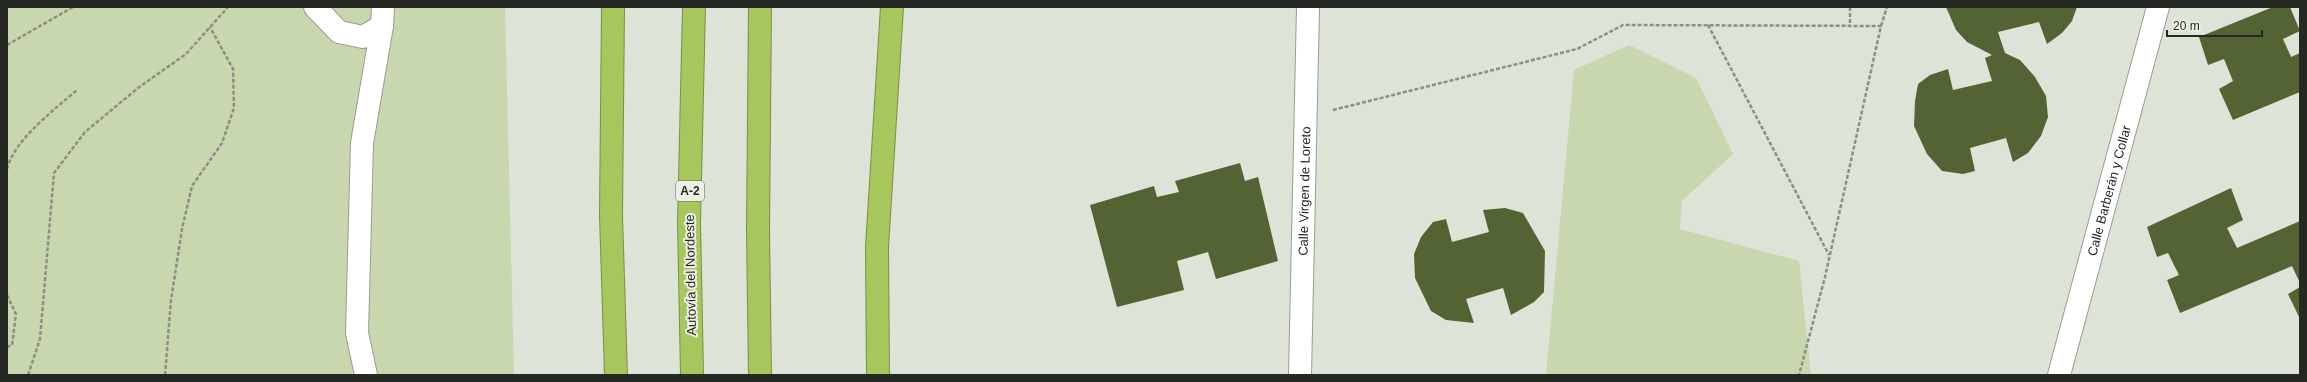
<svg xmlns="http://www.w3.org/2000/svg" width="2307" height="382" font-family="Helvetica,sans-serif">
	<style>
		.green { fill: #c8d7ae }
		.building { fill: #546333 }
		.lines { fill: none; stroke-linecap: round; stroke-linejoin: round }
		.minor-casing { stroke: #999d92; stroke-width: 24 }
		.highway-casing { stroke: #7a8f49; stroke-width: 24 }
		.path { stroke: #8b8f86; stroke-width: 2.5; stroke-dasharray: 4 2; stroke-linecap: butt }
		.minor { stroke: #fff; stroke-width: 22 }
		.highway { stroke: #a7c75d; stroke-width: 22 }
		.labels { text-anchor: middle; stroke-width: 4; stroke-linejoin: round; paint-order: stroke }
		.shield { fill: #ecf0e4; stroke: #61645d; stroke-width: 1 }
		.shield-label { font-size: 12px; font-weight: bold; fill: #262823 }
		.street-label { font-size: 13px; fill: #262823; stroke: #ecf0e4 }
	</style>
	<rect width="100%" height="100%" fill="#dee3d7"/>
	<path class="green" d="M7,7h498l9,368h-507z
		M1629,45l67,33 37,76 -51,47 -2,28 119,32 12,114h-265l28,-305z"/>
	<path class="building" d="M1946,7h131l-5,14 -10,12 -15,11 -8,-22 -41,10 7,21 15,7 15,17 11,19 2,21 -7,19 -13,17 -15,9 -7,-24 -36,10 5,23 -12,3 -21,-3 -15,-17 -13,-28 1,-25 3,-17 12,-9 18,-6 5,21 39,-9 -7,-23 7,-3 -25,-13 -11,-12z
		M2273,7h17l10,24 -17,8 8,18 9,-4v39l-67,28 -14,-31 14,-8 -9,-22 -16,6 -9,-28z
		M1240,163l5,18 13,-4 20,84 -62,18 -8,-27 -31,9 7,29 -67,17 -27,-102 64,-19 3,11 22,-5 -4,-11z
		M2231,188l12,32 -16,8 10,20 63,-27v62l-8,-17 -112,47 -13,-33 12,-5 -11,-22 -11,4 -10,-30z
		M1505,208l18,5 22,38 -1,41 -10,10 -23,13 -8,-27 -37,11 8,24 -28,-3 -15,-9 -16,-33 -1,-24 7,-17 12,-15 13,-3 6,23 37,-10 -6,-22z
		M2300,287v32l-12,-25z"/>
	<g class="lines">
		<defs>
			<g id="minor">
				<path d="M315,7l24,25 24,5 19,-11"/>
				<path d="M366,375l-9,-42 5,-190 20,-117 1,-19"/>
				<path id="s1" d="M1300,375l8,-368"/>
				<path id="s2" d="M2059,375l99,-368"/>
			</g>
			<path id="highway" d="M613,7l-2,208 5,160
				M692,375l-3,-153 5,-215
				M760,375l-2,-144 2,-224
				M878,375l-1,-128 15,-240"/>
		</defs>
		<use href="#minor" class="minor-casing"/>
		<use href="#highway" class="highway-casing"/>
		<path class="path" d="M1850,7v19
			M1708,25l121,230
			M1881,26l6,-19
			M7,45l66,-38
			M1333,110l244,-61 46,-24 258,1 -56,251 -26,98
			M7,169c7,-29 48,-60 70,-79
			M7,295l9,19 -4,31 -5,2
			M28,375l12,-36 14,-166 31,-41 53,-44 48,-34 42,-47
			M165,375l6,-75 11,-71 10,-43 30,-43 12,-35 -1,-39 -23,-42"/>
		<use href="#minor" class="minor"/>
		<use href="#highway" class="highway"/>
	</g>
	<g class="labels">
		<rect class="shield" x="676" y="181" width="28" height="20" rx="3"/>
		<g class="shield-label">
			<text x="690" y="195">A-2</text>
		</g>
		<g class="street-label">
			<text dy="5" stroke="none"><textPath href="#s1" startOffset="184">Calle Virgen de Loreto</textPath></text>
			<text dy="5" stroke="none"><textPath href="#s2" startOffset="191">Calle Barberán y Collar</textPath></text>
			<text transform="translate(690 275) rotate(-91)" y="5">Autovía del Nordeste</text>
		</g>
	</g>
	<rect width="2307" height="382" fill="none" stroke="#262823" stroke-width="16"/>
	<path d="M2167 30v6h95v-6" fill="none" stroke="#262823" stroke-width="2"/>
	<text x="2173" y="30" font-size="12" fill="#262823" stroke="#ecf0e4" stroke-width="3" paint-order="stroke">20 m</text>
</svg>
